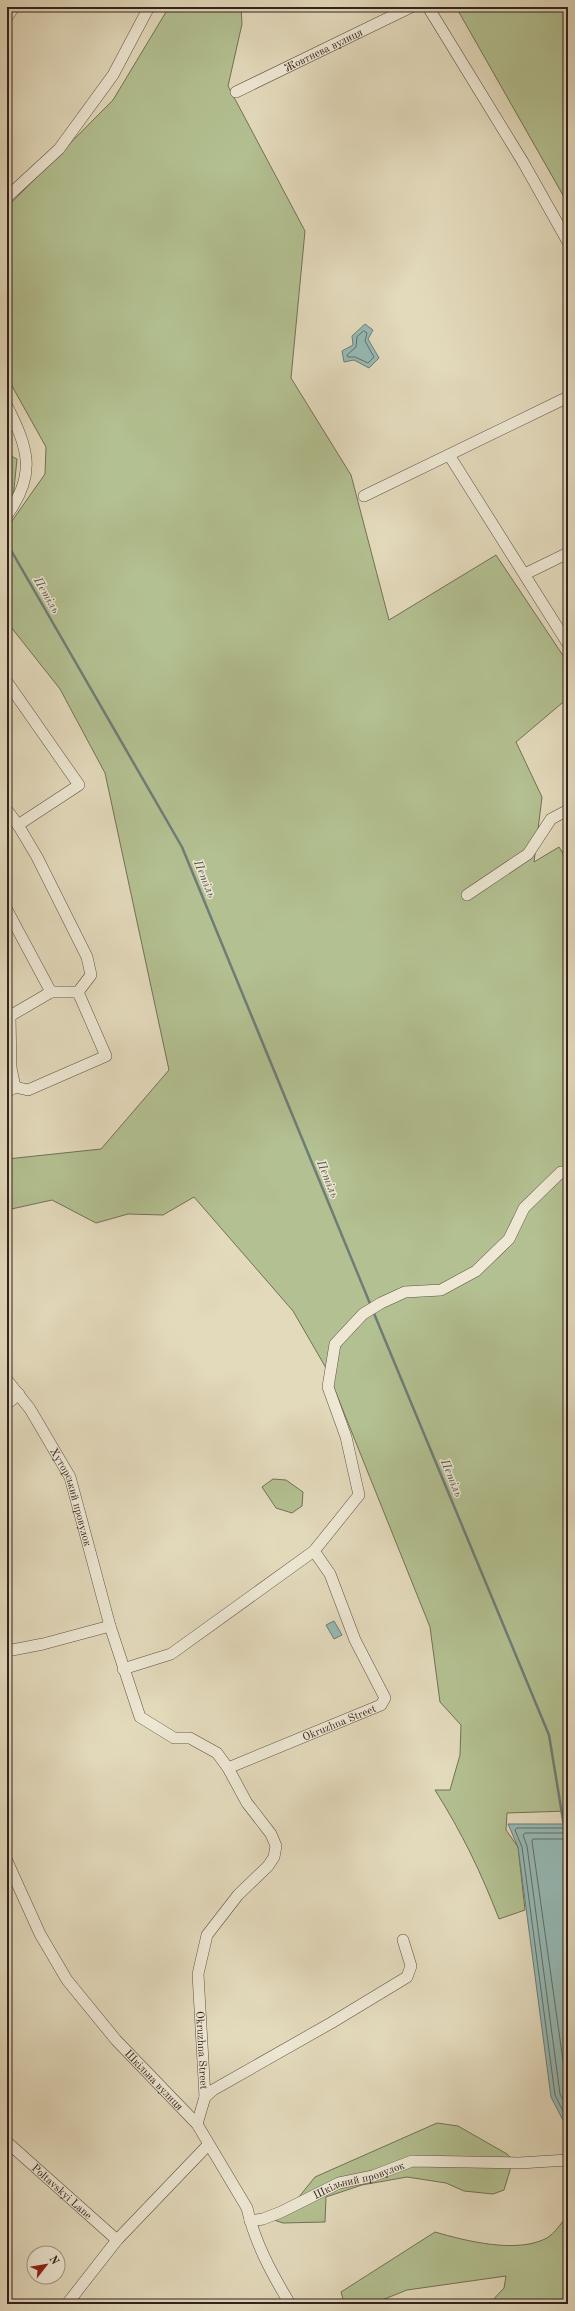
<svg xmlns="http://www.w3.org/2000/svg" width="575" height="2311" font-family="'Old Standard TT',serif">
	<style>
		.green { fill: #b3c091; stroke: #727156 }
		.water { fill: #96bab6; stroke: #6e7d78 }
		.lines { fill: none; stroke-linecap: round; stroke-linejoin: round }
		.shore { stroke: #646e69; stroke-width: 1 }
		.stream { stroke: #6e7d78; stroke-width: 2.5 }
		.minor-casing { stroke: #5e5044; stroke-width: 12 }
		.minor { stroke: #ede7d3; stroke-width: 11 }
		.labels { text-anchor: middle; stroke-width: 3; stroke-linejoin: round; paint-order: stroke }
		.street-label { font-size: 11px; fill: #32221c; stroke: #ede7d3 }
		.water-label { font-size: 12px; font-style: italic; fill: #50504a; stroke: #ede7d3 }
	</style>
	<rect width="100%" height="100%" fill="#e3dabc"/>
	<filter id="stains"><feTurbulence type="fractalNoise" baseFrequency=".005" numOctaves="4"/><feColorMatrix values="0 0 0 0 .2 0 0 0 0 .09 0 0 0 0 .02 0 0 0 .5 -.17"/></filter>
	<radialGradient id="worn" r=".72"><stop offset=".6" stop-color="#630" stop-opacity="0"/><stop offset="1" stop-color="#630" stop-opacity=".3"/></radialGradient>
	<path class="green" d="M169,7h72l1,17 -14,62 77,145 -14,147 60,97 38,145 107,-65 72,108v35l-52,44 26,55 -8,65 25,-15 9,14v950l-61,2 -1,17 12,17 7,63 -26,9c-18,-47 -37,-86 -64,-129h15l10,-35 1,-30 -21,-23 -10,-75 -104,-259 -33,-57 -99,-114 -31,18 -35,-1 -32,9 -44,-23 -45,10v-51l94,-10 68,-79 -64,-297 -45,-84 -53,-67v-94l38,-54 1,-27 -39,-70v-170l106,-107z
		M456,7h112v197z
		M7,454l10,5 -4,40 -6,-2z
		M273,1479l13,1 17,12 -1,14 -10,7 -16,-5 -14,-21z
		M437,2123l21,3 49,28 6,6 -9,30 -11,4 -29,-3 -18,-8 -39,-6 -45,8 -36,12 -1,25 -42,1 -9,-3 16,-12 25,-31z
		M568,2215v89h-79l15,-16 2,-12 -99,14 -35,14 -28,-2 -3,-10 94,-60c31,9 82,22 112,6 8,-5 15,-16 21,-23z"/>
	<path class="water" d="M365,324l8,6 -5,9 11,19 -10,10 -15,-8 -10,2 -2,-11 11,-6 -1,-9z
		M334,1621l8,14 -8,4 -8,-14z
		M508,1824h60v306l-17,-33 -33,-250z"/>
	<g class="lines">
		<path class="shore" d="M364,331l3,2 -2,8 9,16 -6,6 -13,-6h-7l-1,-2 9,-8 1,-10z
			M568,1828h-51l-2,2 7,17 33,248 13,26
			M568,1833h-43l-2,2 4,11 33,248 8,16
			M568,1839h-35l-1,2 36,255"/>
		<path class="stream" d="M8,545l174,302 189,459
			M373,1311l176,424 15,91"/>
		<defs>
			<g id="minor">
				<path d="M428,7l95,155 45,80"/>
				<path d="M7,17l7,-10"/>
				<path id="s1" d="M236,92l175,-85"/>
				<path d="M7,197l52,-48 54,-74 36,-68"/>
				<path d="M7,406c21,42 30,68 0,109"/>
				<path d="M449,455l119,189"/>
				<path d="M364,496l204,-99"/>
				<path d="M525,574l43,-21"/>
				<path d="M7,682l72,103 -61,40 -11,-15"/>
				<path d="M18,825l19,32 50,100 4,18 -13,17h-27"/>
				<path d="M467,895l61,-41 23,-35 17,-9"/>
				<path d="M7,910l44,82 -41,24 1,52 4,19 -8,5"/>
				<path d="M15,1087l13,3 78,-34 -28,-64"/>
				<path id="s2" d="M7,1380l23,29 40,68 40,149"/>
				<path d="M7,1404l12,-10"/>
				<path id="s3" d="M7,1651l36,-7 67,-18 30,91 34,21h16l27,15 11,15 19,35 24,31 5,12 -2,11 -6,9 -30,29 -31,40 -9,39 7,123 8,-7 118,-67 76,-46 4,-11 -8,-26"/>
				<path d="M123,1669l48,-15 143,-103 45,-56 -13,-58 -18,-50 7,-43 28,-30 18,-11 24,-11 36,-2 35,-19 33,-32 15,-31 37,-36 7,1"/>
				<path id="s4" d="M228,1768l153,-63 4,-7 -30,-58 -25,-66 -16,-23"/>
				<path id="s5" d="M7,1861l33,73 27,46 49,60 81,84 50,84c8,35 25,66 43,96"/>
				<path d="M197,2124l8,-27"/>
				<path id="s6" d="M7,2142l110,98"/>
				<path id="s7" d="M250,2221l13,-2 18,-7 58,-29 34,-7 39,-15 107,2 49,-3"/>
				<path d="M67,2304l50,-64 91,-95"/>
			</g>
		</defs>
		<use href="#minor" class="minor-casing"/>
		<use href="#minor" class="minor"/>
	</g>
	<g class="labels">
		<g class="street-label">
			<text dy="4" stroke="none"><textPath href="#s1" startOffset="97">Жовтнева вулиця</textPath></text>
			<text dy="4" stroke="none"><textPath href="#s2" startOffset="135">Хуторський провулок</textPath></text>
			<text dy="4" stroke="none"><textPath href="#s4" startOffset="120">Okruzhna Street</textPath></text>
			<text dy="4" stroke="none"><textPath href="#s3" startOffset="630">Okruzhna Street</textPath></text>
			<text dy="4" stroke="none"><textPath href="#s5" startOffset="266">Шкільна вулиця</textPath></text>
			<text dy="4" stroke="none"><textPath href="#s7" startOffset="117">Шкільний провулок</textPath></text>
			<text dy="4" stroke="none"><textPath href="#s6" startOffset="74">Poltavskyi Lane</textPath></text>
		</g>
		<g class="water-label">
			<text transform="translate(47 595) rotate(60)" y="4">Петіль</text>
			<text transform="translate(205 879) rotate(68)" y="4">Петіль</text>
			<text transform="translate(328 1179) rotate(68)" y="4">Петіль</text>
			<text transform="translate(452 1478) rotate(68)" y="4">Петіль</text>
		</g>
	</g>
	<rect width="575" height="2311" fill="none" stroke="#e3dabc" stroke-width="24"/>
	<rect x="8" y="8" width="559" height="2295" fill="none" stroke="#32221c" stroke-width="2"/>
	<rect x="12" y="12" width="551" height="2287" fill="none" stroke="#32221c"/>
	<g transform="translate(46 2265) rotate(59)"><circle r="19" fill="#ede7d3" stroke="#a2988a"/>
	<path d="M0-3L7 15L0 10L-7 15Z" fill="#8f2418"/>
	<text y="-6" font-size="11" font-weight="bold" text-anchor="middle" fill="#32221c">N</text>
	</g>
	<rect width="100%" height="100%" filter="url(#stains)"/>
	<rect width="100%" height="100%" fill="url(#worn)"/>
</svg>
